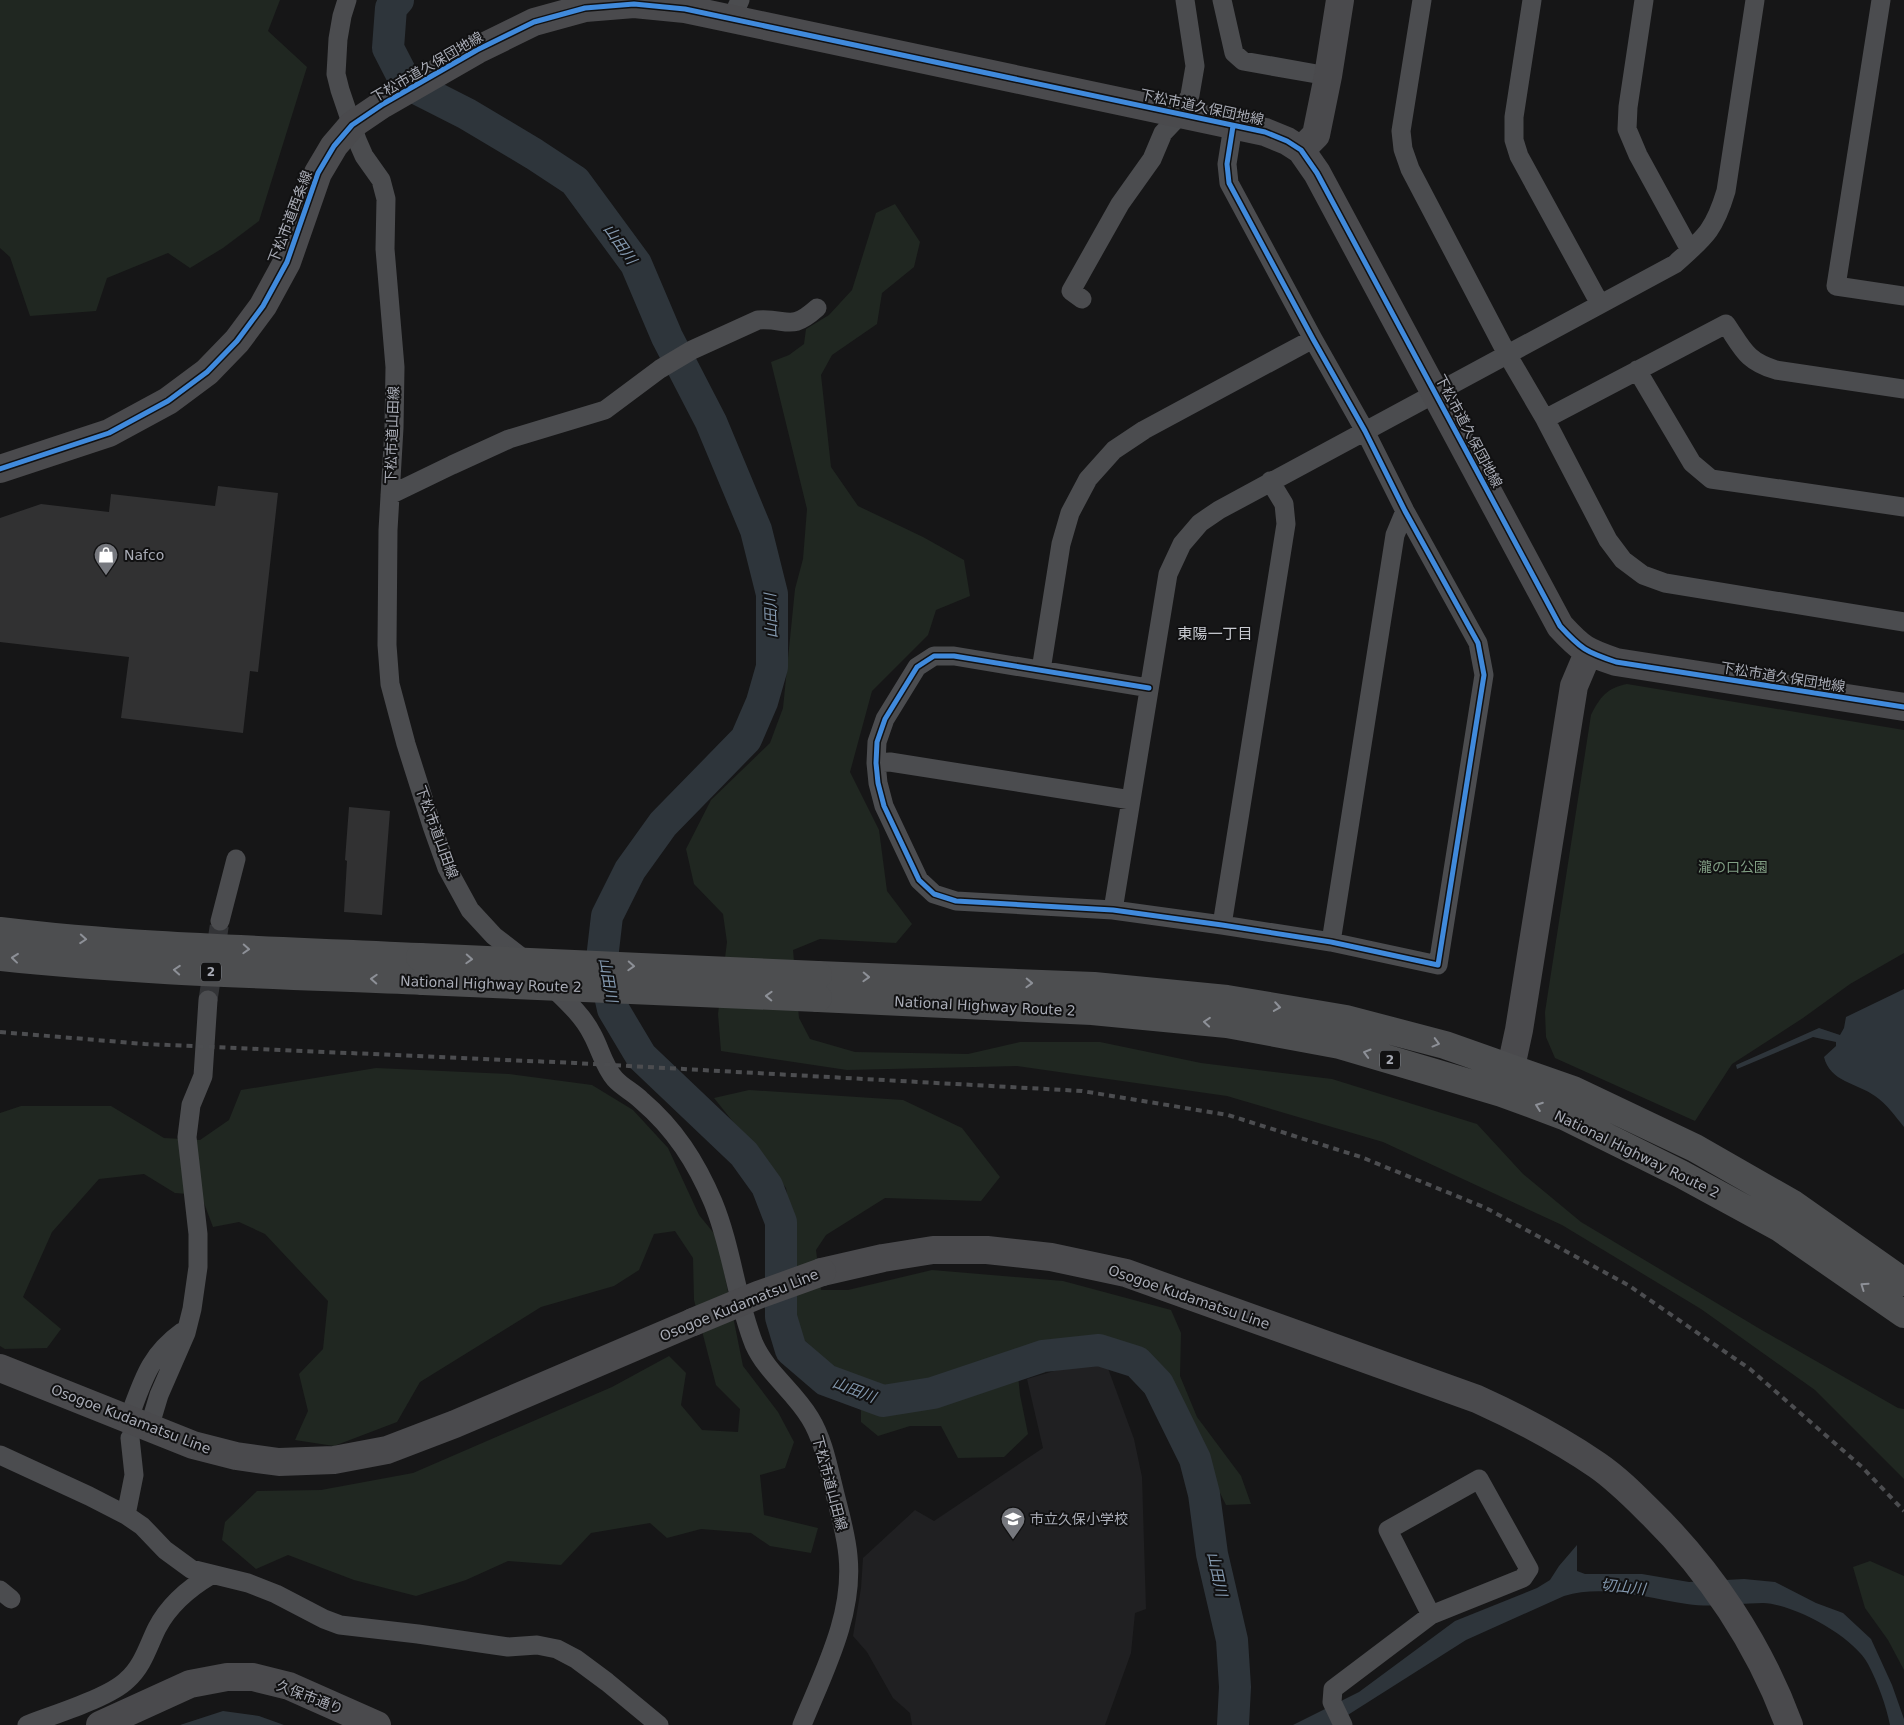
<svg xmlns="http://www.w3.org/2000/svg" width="1904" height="1725" font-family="'DejaVu Sans','Noto Sans JP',sans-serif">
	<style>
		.built { fill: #202022 }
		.green { fill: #202721 }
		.water { fill: #2e353b }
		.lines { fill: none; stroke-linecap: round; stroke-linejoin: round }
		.river { stroke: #2e353b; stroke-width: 32 }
		.building { fill: #313132 }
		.street-tunnel { stroke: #333437; stroke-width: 19; stroke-dasharray: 19 9; stroke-linecap: butt }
		.street { stroke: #4b4c4f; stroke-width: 19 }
		.secondary { stroke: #4a4a4d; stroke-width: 28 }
		.highway { stroke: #4d4e50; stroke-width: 28 }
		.rail { stroke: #4c4d50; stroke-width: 4; stroke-dasharray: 6 5; stroke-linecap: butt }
		.secondary-bridge { stroke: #4a4a4d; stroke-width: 28 }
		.highway-bridge { stroke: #4d4e50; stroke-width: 28 }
		.cycleway-casing { stroke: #111112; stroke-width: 8 }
		.cycleway { stroke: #408adc; stroke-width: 5 }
		.oneway { stroke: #8d9097 }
		.labels { text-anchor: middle; stroke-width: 4; stroke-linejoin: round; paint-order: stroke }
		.shield { fill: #111112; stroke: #7b7e85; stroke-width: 1 }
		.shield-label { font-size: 12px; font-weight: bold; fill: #a9acb6 }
		.street-label { font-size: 14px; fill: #a9acb6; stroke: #111112 }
		.poi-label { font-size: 14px; fill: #a9acb6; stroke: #111112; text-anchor: start }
		.park-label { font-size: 14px; fill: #819f84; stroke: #111112 }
		.water-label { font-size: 15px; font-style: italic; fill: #8398ae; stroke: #111112 }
		.neighbourhood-label { font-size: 15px; fill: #c9cbd2; stroke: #111112 }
	</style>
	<rect width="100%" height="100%" fill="#161617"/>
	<path class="built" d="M1088,1361l18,2 28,76 8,38 4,132 -11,4 -4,40 -26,72h-193l-2,-12 -17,-15 -26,-46 -14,-16 8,-48 2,-30 52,-48 19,11 109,-73 -16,-69z"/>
	<path class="green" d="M0,0h280l-12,31 39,36 -48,154 -36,27 -33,20 -22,-15 -61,25 -11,33 -66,5 -20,-59 -10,-9z
		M895,204l25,38 -6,25 -32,26 -5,31 -45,31 -11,20 10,92 27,39 65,31 41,23 6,36 -34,14 -8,25 -56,56 -22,81 29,58 8,61 25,33 -16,19 -76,-4 -27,11 6,68 11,21 45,13 113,2 52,-12h80l101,21 131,16 145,45 46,50 58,48 179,107 138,79 6,1v70l-89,-89 -114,-81 -139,-84 -179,-83 -156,-46 -210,-30 -170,4 -126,-19 -3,-37 9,-72 -4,-28 -29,-30 -8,-35 25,-49 59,-57 13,-35 12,-119 8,-30 4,-50 -36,-147 18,-7 15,-11 2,-15 23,-14 23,-25 24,-77z
		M1627,684l277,46v223l-54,31 -47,34 -71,46 -37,57 -140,-63 -9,-21 -1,-25 46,-297c9,-18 16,-27 36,-31z
		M376,1068l133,6 83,11 41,25 35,38 31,67 18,22 26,129 35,46 16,30 -9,26 -25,7 4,40 54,13 -7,25 -41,-7 -19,-13 -50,-4 -34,9 -17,-15 -59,10 -30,32 -53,-4 -42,19 -50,16 -62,-16 -66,-25 -32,14 -34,-29 3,-18 32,-31 64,-1 92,-17 199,-86 57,-31 17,17 -5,32 21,25 36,2 2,-23 -24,-24 -22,-85 -1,-42 -18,-27 -21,3 -15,36 -25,16 -73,21 -121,75 -23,40 -63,24 -39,-6 13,-29 -9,-37 24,-25 5,-48 -63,-67 -26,-12 -26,5 -12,-32 -26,-2 -31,-19 -45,5 -47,53 -29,65 38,32 -14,19 -42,1 -5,-3v-233l21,-7h90l53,32 36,2 29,-20 12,-30z
		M749,1090l154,10 59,28 38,49 -19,24 -96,-3 -59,37 -10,15 5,40h27l84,-20 131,11 108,29 10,23 -1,43 17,41 44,59 10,28 -25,1 -61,-123 -30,-26 -48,-10 -71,10 4,39 8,39 -24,23 -46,1 -17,-32h-31l-32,10 -17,-14v-11l-7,-26 -28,-24 -27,-26 -10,-32 3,-72 -6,-43 -72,-90z
		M1870,1561l34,15v94l-16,-30 -23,-32 -12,-41z"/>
	<path class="water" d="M1904,989v138c-9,-11 -17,-23 -29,-31 -18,-13 -45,-14 -51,-39l12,-11v-4l-23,-5 -76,32 -1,-4 83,-37 21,7 4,-7 2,-11z
		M1577,1545v26l8,3h57l47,8 55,-3 31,3 41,21 27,10 28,26 21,46 12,34v6h-14c-4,-20 -12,-42 -22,-61 -14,-27 -74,-60 -105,-61 -25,0 -50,5 -76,1 -40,-6 -83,-20 -123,-8l-98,44 -134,85h-39l66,-33 96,-71 82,-33 13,-8 9,-14z
		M223,1711l36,5 25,9h-104z"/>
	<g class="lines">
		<path class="river" d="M398,0l-7,8 -3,40 18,35 61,31 67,40 41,27 61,83 31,73 44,85 45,108 16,64v73l-10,35 -16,37 -83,85 -33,46 -23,46 -5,43 11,50 28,47 103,98 23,32 14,36v95l10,33 35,30 57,21 50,-8 110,-37 56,-6 38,12 21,22 37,75 9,35 8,60 20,86 3,47 -2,38"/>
	</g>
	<path class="building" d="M218,486l60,7 -20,179 -8,-1 -7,62 -122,-15 8,-61 -129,-15v-124l41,-14 68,8 2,-18 104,12z
		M349,807l41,4 -8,104 -38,-3 3,-51 -2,-1z"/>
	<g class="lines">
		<path class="street-tunnel" d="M208,1000l12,-79"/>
		<path class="street" d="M347,0l-5,16 -4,23 -2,35 4,16 17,50 7,16 17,24 5,19 -1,50 10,118 -1,61 -6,102 -1,115 3,39 16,60 26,82 15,42 23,42 24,26 35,27
			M1222,0l12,53 9,8 85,15
			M1422,0l-21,131 2,18 7,20 97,185 38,65 63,121 15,20 20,15 22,8 239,39
			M1532,0l-18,117v23l5,16 81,148
			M1644,0l-16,107 -1,22 11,26 52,95
			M1881,0l-45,286 68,10
			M732,18l8,-18
			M1082,299l-11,-8 49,-87 32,-45 11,-26 18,-19 9,-19 5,-29 -10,-66
			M1637,370l55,93 19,16 193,28
			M1545,419l181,-95c17,25 20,37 50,46l128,19
			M390,495l62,-30 57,-26 96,-29 55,-41 32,-19 66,-30c31,-2 32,12 59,-12
			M1041,670l20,-126 9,-31 18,-34 26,-29 30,-20 169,-91
			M1149,688l-195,-32h-20l-17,11 -32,52 -8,23 -1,21 2,20 6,23 35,74 15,14 22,7 157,9 109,15 109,17 107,23 46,-290 -6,-32 -73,-132 -40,-80 -52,-92 -84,-156 -2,-19 6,-38
			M876,763l14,-1 241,38
			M1113,910l55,-336 14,-30 18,-21 19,-13 456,-246c30,-27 39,-33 51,-73l29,-191
			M220,921l16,-62
			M1222,925l64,-401 -2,-20 -14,-23
			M1331,942l64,-407 10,-24
			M548,983c15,15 34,31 44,51 8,14 12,33 23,45 7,8 18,13 26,21 34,29 55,62 72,102 19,46 23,97 41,142 13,29 40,47 56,74 13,21 18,48 24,72 5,21 12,43 14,66 6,59 -24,115 -46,169
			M133,1407c12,-33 20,-54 49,-75l4,1
			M149,1428l10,-33 27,-62 6,-24 6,-42v-33l-11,-97 4,-32 12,-29 5,-76
			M0,1455l89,41 37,19 16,11 23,24 26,19 57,14 28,11 48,25 16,6 78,9 90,13 29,-2 20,4 19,10 31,23 52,43
			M126,1515l8,-40 -4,-37
			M0,1590l11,9
			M27,1725c25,-10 82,-27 100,-45 16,-14 21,-34 30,-52 12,-23 32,-40 54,-53
			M1343,1725l-11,-23 1,-13 98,-74 92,-37 6,-9 -50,-90 -91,51 43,85"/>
		<path class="secondary" d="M1301,150l15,-15 12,-59 12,-76
			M0,469l109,-36 59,-32 39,-29 30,-31 26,-35 24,-44 31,-89 16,-27 18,-21 31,-21 94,-54 57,-28 51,-14 49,-4 51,5 580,123 22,9 14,9 16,23 243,453c21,23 26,26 56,36l288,45
			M1503,1089l8,-22 8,-37 55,-344 14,-33
			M822,1272l61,-14 50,-8h54l64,7 75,16 351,126c42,19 82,40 120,66 19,13 35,29 51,45 62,60 111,134 141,215
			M0,1368l193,77 43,11 43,6 55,-2 53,-10 68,-26 238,-102
			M100,1725l90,-41 37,-7h26l36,9 88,39"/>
		<path class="highway" d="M0,931c139,17 280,19 420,26
			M0,957c140,15 282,18 423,24
			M818,975l276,11 133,13 119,20 99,26 128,45 122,58 98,56 111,78
			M818,998l274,13 135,13 113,21 95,28 67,20 62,23 117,58 99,54 124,86"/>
		<path class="rail" d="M0,1032l145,12 430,19 507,28 146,24 133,42 125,51 142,77 122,84 112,98 42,44"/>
		<path class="secondary-bridge" d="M693,1322l65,-27 64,-23"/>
		<path class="highway-bridge" d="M420,957l398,18
			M423,981l395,17"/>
		<defs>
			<path id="cycleway" d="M0,469l109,-36 59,-32 39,-29 30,-31 26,-35 24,-44 31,-89 16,-27 18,-21 31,-21 94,-54 57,-28 51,-14 49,-4 51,5 580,123 22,9 14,9 16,23 243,453c21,23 26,26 56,36l288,45
				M1149,688l-195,-32h-20l-17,11 -32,52 -8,23 -1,21 2,20 6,23 35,74 15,14 22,7 157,9 109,15 109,17 107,23 46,-290 -6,-32 -73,-132 -40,-80 -52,-92 -84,-156 -2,-19 6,-38"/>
		</defs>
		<use href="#cycleway" class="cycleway-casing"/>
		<use href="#cycleway" class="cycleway"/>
	</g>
	<defs><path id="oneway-chevron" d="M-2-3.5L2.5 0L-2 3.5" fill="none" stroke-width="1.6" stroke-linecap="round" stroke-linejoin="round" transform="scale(1.25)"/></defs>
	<g class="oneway">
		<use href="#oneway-chevron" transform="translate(83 939) rotate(4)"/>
		<use href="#oneway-chevron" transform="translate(246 949) rotate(3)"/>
		<use href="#oneway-chevron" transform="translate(15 958) rotate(-174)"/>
		<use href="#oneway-chevron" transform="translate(469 959) rotate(3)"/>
		<use href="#oneway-chevron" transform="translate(631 966) rotate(3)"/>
		<use href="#oneway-chevron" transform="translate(177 970) rotate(-176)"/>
		<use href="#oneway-chevron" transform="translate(866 977) rotate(2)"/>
		<use href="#oneway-chevron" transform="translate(374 979) rotate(-177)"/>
		<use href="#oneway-chevron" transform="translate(1029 983) rotate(2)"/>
		<use href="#oneway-chevron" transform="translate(769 996) rotate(-178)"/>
		<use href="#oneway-chevron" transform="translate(1277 1007) rotate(9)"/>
		<use href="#oneway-chevron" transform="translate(1207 1022) rotate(-175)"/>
		<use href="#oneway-chevron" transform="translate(1436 1043) rotate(15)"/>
		<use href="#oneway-chevron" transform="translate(1367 1053) rotate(-164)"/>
		<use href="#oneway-chevron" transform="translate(1539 1106) rotate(-160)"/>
		<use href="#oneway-chevron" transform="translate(1864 1286) rotate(-145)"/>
	</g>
	<defs>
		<symbol id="shop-pin" viewBox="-11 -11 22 30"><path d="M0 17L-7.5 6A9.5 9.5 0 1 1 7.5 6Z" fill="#76787e" stroke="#111112"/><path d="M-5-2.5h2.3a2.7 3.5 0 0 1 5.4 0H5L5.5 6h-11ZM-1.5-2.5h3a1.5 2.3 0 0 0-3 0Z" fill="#fff"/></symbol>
		<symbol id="school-pin" viewBox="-11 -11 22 30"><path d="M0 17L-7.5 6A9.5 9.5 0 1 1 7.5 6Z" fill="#76787e" stroke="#111112"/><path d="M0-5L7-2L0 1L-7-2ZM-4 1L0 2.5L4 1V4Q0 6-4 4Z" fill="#fff"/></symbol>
	</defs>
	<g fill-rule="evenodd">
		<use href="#shop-pin" x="92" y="541" width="28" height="38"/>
		<use href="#school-pin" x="999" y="1505" width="28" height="38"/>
	</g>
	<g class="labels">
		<g class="shield">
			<rect x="201" y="962.5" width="20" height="19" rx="4"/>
			<rect x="1380" y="1050.5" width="20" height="19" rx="4"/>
		</g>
		<g class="shield-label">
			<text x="211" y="976">2</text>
			<text x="1390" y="1064">2</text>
		</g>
		<g class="street-label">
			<text transform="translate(427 67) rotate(-30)" y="5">下松市道久保団地線</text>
			<text transform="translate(1202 107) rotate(12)" y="5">下松市道久保団地線</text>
			<text transform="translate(290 217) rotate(-69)" y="5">下松市道西条線</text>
			<text transform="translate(1469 431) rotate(62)" y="5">下松市道久保団地線</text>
			<text transform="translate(392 435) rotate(-88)" y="5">下松市道山田線</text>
			<text transform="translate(1783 677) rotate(9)" y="5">下松市道久保団地線</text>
			<text transform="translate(437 832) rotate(70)" y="5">下松市道山田線</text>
			<text transform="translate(491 984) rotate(2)" y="5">National Highway Route 2</text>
			<text transform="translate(985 1006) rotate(3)" y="5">National Highway Route 2</text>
			<text transform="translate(1637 1154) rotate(26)" y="5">National Highway Route 2</text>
			<text transform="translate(1189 1297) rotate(19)" y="5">Osogoe Kudamatsu Line</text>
			<text transform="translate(739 1305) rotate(-22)" y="5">Osogoe Kudamatsu Line</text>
			<text transform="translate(131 1419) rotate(21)" y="5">Osogoe Kudamatsu Line</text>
			<text transform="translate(830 1483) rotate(75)" y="5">下松市道山田線</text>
			<text transform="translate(310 1697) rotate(21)" y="5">久保市通り</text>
		</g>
		<g class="poi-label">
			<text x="124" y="560">Nafco</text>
			<text x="1030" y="1524">市立久保小学校</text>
		</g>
		<g class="park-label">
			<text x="1733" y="872">瀧の口公園</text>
		</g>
		<g class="water-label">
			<text transform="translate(620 244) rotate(55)" y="5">山田川</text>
			<text transform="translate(771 616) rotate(-92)" y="5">山田川</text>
			<text transform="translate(608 980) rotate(80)" y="5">山田川</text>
			<text transform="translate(854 1390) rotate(21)" y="5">山田川</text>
			<text transform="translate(1217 1574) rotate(78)" y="5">山田川</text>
			<text transform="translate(1623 1587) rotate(6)" y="5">切山川</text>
		</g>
		<g class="neighbourhood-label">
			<text x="1215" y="639">東陽一丁目</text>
		</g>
	</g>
</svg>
